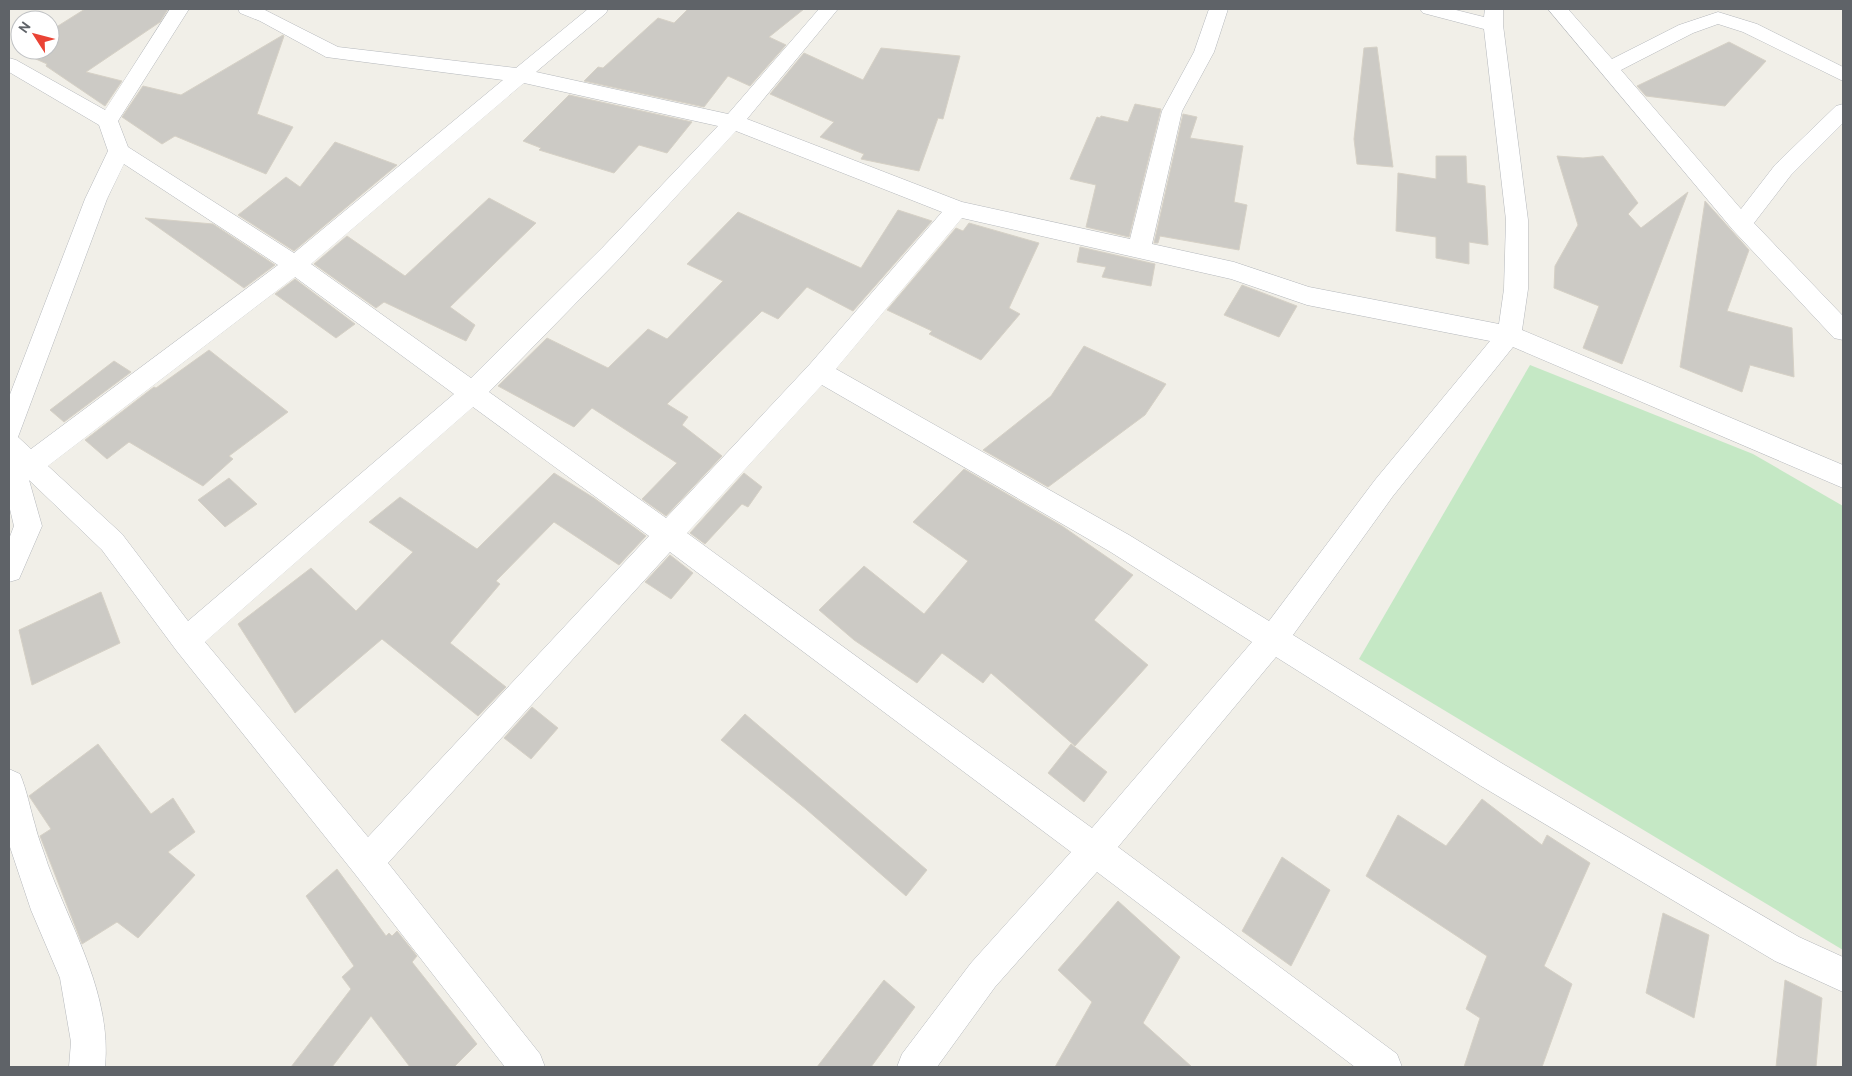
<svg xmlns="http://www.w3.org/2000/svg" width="1852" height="1076" font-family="Overpass,sans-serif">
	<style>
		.green { fill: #c5e8c5 }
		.building { fill: #cccac5; stroke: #d6d1c6 }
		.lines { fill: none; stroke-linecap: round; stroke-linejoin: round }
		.street-casing { stroke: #b5b8bc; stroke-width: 1 }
		.street { fill: #fff; fill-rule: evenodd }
	</style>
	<rect width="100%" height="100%" fill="#f1efe8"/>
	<path class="green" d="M1530,365l223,89 90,52v444l-484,-291z"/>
	<path class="building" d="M85,9h83l-8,13 -74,50 36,9 -17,25 -59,-40 1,-2 -29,-13 32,-1v-19z
		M688,9h116l-35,28 17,8 -36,41 -22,-10 -24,31 -120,-26 14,-14 5,1 55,-50 16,5z
		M283,35l1,1 -27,78 36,13 -27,47 -91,-38 -13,8 -40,-27 21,-31 38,9z
		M1729,42l37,19 -41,45 -79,-10 -9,-10z
		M1377,47l16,120 -36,-3 -3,-25 10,-91z
		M881,48l79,8 -17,63 -5,-1 -19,53 -58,-12 3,-5 -44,-17 14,-15 -64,-28 34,-41 59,27z
		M569,95l123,27 -25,31 -28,-8 -25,28 -75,-23 2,-2 -18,-7z
		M1135,104l26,5 -32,128 -43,-10 10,-42 -26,-6 27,-62 3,1 1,-2 27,6z
		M1183,114l14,3 -7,21 53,8 -9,56 13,3 -8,45 -79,-14 -2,7h-4z
		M335,142l62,23 -103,86 -56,-36 48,-38 14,10z
		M1436,156h30l1,27 18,3 3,59 -19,-3v22l-33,-6v-21l-40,-6 2,-58 38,6z
		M1557,156l26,2 20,-2 35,47 -10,11 13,14 47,-36 -66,172 -39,-16 16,-42 -45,-18 1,-22 23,-41z
		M489,198l47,25 -86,84 25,18 -9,16 -82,-39 -8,6 -62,-44 33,-28 58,40z
		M1705,201l44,49 -22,61 65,17 2,49 -44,-12 -8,27 -62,-25z
		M898,210l34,11 -79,90 -46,-24 -29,32 -16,-8 -95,93 21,13 -6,8 40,31 -56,60 -24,-17 35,-36 -85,-55 -18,19 -76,-41 49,-48 61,30 40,-39 19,10 56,-58 -36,-17 51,-52 123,56z
		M145,218l68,6 62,41 -31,23z
		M969,223l70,20 -30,65 11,6 -39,46 -52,-26 3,-3 -45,-21 69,-82 7,3z
		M1080,247l75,17 -4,22 -49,-9 4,-10 -29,-5z
		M295,279l60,45 -19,14 -61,-44z
		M1242,285l55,21 -18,31 -55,-22z
		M1084,346l82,38 -21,31 -97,72 -65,-37 68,-54z
		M209,350l79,62 -59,44 4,3 -30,27 -74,-44 -22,17 -22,-19 69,-53 2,1z
		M114,361l17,11 -67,50 -14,-12z
		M964,469l98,57 71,49 -39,45 54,45 -73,81 -84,-73 -8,10 -41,-30 -25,30 -63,-43 -35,-30 45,-44 60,48 44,-53 -55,-39z
		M554,473l40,25 52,38 -27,29 -65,-43 -58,59 4,3 -50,59 56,44 -28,29 -96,-77 -87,74 -57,-89 73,-56 45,43 57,-59 -44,-30 31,-25 77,52z
		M744,473l18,14 -14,20 -6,-3 -37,40 -15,-11z
		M229,478l28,26 -32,23 -27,-27z
		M670,555l23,18 -22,26 -26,-17z
		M101,592l19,51 -88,42 -13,-55z
		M532,707l26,21 -27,31 -27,-21z
		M745,714l182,156 -21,26 -100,-87 -85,-69z
		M98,744l53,70 22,-16 22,34 -27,20 27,23 -57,63 -21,-16 -35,22 -42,-108 11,-7 -22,-33z
		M1071,744l36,28 -23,30 -36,-29z
		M1482,799l60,46 5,-10 43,28 -46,103 28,18 -30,83h-78l16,-49 -14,-9 21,-53 -121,-80 32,-61 48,31z
		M1282,857l48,33 -39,76 -49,-35z
		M337,869l49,67 3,-3 3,3 5,-5 20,25 -5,6 65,82 -23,23h-44l-39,-51 -39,51h-41l60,-78 -9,-12 12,-11 -48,-70z
		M1118,901l62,56 -37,66 49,44h-137l37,-65 -34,-32z
		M1663,913l46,22 -15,83 -48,-25z
		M884,980l31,27 -44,60h-54z
		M1785,980l37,18 -6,69h-40z"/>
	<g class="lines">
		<defs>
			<path id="street" d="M170,9h19l-71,112 10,26 166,106 209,-173 -177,-23 -66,-36 -20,-8 -2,-4h25l75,38 178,21 72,-59h20l-2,4 -70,59 192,42 91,-105h19l-91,110 215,83 168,37 32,-128 32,-59 15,-43h19l-14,43 -32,59 -30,133 82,18 75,25 190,37 5,-35 2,-69 -22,-191 -61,-16 -3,-4h32l32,8 1,-8h18v16l25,195v69l-6,41 321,135v23l-330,-141 -120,149 -100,139 210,129 296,173 44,20v35l-68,-31 -294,-175 -205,-129 -158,190 279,207 5,13h-47l-258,-195 -102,115 -58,80h-40l5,-13 69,-91 100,-111 -401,-300 -282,311 152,191 5,13h-40l-150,-193 -179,-224 -74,-100 -73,-70 13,46 -23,53 -10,3v-43l5,-13 -5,-21v-108l76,-198 23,-48 -9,-26 -90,-53v-14l7,2 89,50zM524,83l194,43 -115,121 -132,131 -160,-114zM736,131l206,81 -132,152 -144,154 -177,-126 130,-133zM124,164l154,101 -247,184 -13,-12 89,-238zM962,218l269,61 76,26 183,36 -115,139 -106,141 -140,-86 -293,-166zM295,277l159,117 -266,227 -66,-87 -74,-68zM822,385l287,166 143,91 -160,186 -405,-295zM473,407l176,129 -281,301 -163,-195z
				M1548,9h20l44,50 67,-34 39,-13 39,12 86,43v14l-100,-49 -25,-8 -25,9 -72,37 120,139 34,-44 61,-59 7,-2v19l-52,52 -37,48 89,93v24l-9,-2 -101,-108z
				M9,769l11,5c7,17 10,34 15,51 3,13 9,27 13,40 24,65 64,131 57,202h-36l2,-25 -11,-64 -29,-68 -22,-66z"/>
		</defs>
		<use href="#street" class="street-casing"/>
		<use href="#street" class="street"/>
	</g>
	<rect width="1852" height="1076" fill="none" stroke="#5f6368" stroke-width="20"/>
	<g transform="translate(35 35) rotate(306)"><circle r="24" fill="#ffffff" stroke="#bfc1c3"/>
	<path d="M0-4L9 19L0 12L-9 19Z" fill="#ea4335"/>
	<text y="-8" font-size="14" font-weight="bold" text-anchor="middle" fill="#5f6368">N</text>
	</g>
</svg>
